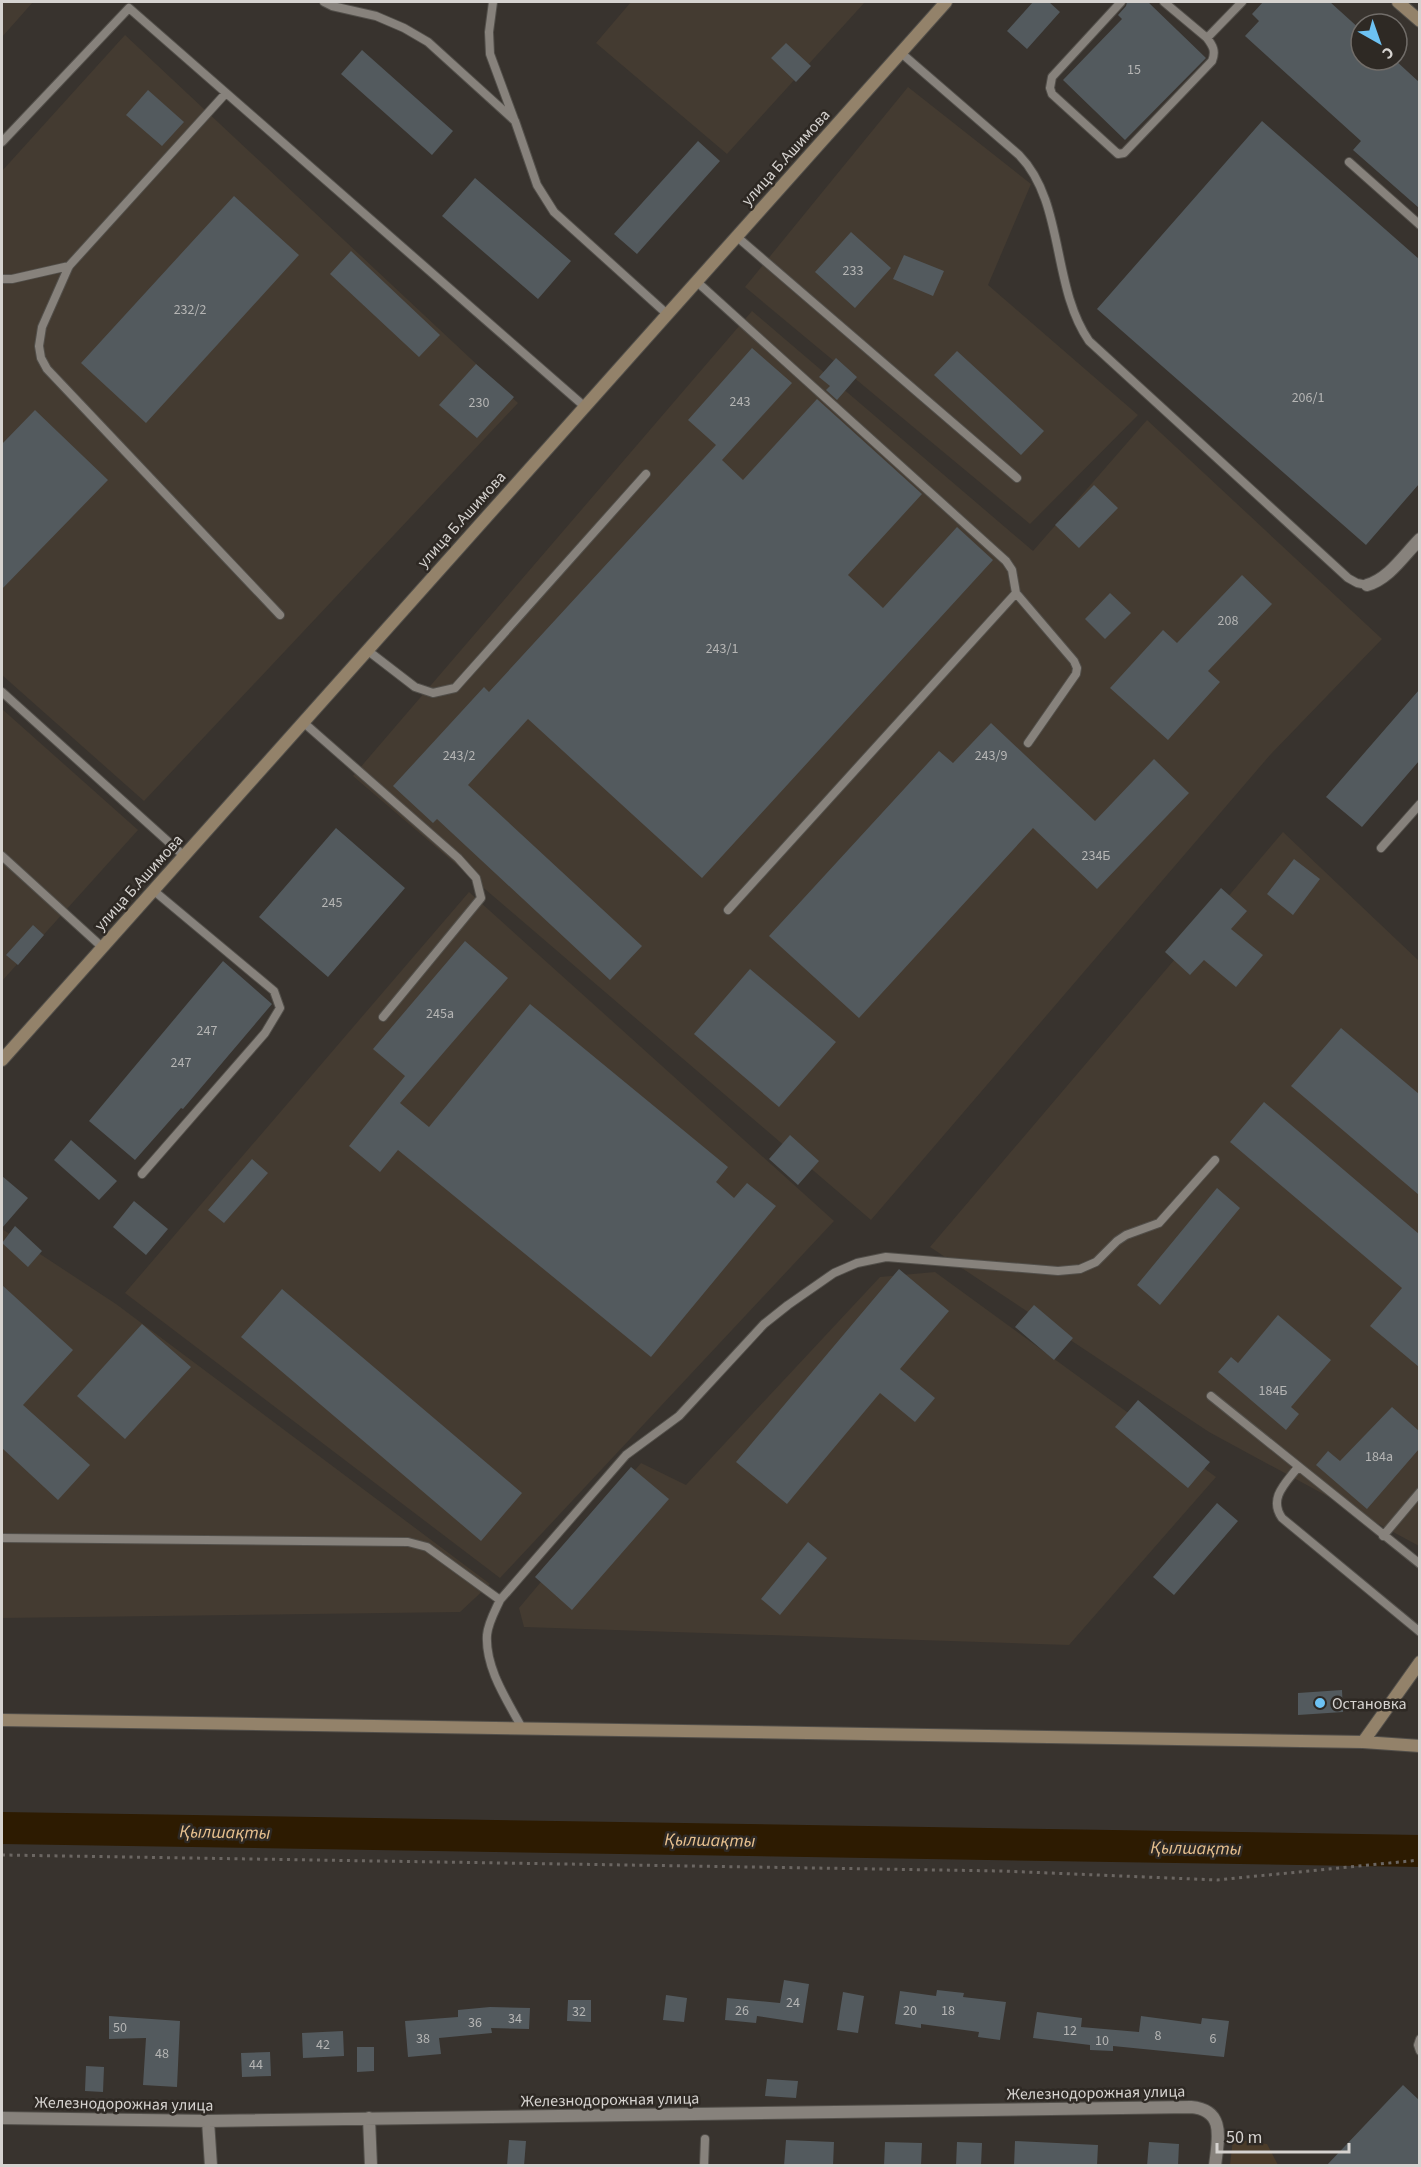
<svg xmlns="http://www.w3.org/2000/svg" width="1421" height="2167" font-family="'Source Sans 3',sans-serif">
	<style>
		.built { fill: #443b31 }
		.green { fill: #4b3c2a }
		.lines { fill: none; stroke-linecap: round; stroke-linejoin: round }
		.river { stroke: #2d1b01; stroke-width: 32 }
		.building { fill: #535a5e }
		.lane-casing { stroke: #524f4a; stroke-width: 10 }
		.street-casing { stroke: #524f4a; stroke-width: 14 }
		.secondary-casing { stroke: #524f4a; stroke-width: 14 }
		.path { stroke: #6b6662; stroke-width: 3; stroke-dasharray: 3 4.5; stroke-linecap: butt }
		.lane { stroke: #87827c; stroke-width: 8 }
		.street { stroke: #87827c; stroke-width: 12 }
		.secondary { stroke: #93826a; stroke-width: 12 }
		.poi-dot { fill: #6dc2f3; stroke: #2e2924; stroke-width: 2 }
		.labels { text-anchor: middle; stroke-width: 5; stroke-linejoin: round; paint-order: stroke }
		.number-label { font-size: 14px; fill: #b5b5b4 }
		.street-label { font-size: 16px; fill: #d6d3d0; stroke: #2e2924 }
		.poi-label { font-size: 16px; fill: #d6d3d0; stroke: #2e2924; text-anchor: start }
		.water-label { font-size: 18px; font-style: italic; fill: #e8c18f; stroke: #2e2924 }
	</style>
	<rect width="100%" height="100%" fill="#38332e"/>
	<path class="built" d="M2,2h31l-31,35z
		M631,2h234l-138,152 -131,-111z
		M125,35l393,368 -374,398 -142,-126v-504z
		M908,87l123,97 -43,101 150,130 -108,109 -285,-237z
		M752,311l281,240 114,-131 235,219 -112,116 -399,465 -518,-444z
		M2,709l136,121 -136,151z
		M1283,832l136,129v585l-210,-114 -279,-185z
		M469,892l365,329 -334,357 -375,-285z
		M2,1229l114,75 374,280 -30,28 -458,6z
		M935,1272l281,205 -147,168 -545,-18 -5,-19 122,-145 45,22 194,-208z"/>
	<path class="green" d="M1233,2139l34,5 11,21h-48z"/>
	<g class="lines">
		<path class="river" d="M2,1828l1418,23"/>
	</g>
	<path class="building" d="M1033,2h16l11,10 -33,37 -20,-18z
		M1127,2h21l58,56 -81,82 -62,-60 59,-61 -4,-4 8,-9z
		M1263,2h67l31,28v30h34l24,22v126l-66,-58 8,-9 -116,-105 14,-15 -7,-7z
		M786,43l25,23 -15,16 -25,-24z
		M362,50l91,81 -21,24 -91,-81z
		M148,90l36,32 -22,24 -36,-31z
		M1262,121l157,138v225l-53,61 -269,-236z
		M698,141l22,20 -83,93 -23,-20z
		M475,178l96,83 -33,38 -96,-83z
		M234,196l65,59 -153,168 -65,-60z
		M851,232l40,36 -36,40 -40,-36z
		M351,251l89,84 -21,22 -89,-83z
		M904,255l40,16 -11,25 -40,-17z
		M752,348l40,35 -70,77 21,20 74,-81 105,95 -74,81 35,33 74,-81 36,33 -291,318 -174,-159 -60,66 174,161 -32,34 -173,-161 -4,4 -40,-37 91,-99 5,5 227,-247 -28,-25z
		M957,351l87,80 -23,24 -87,-80z
		M836,358l21,19 -20,23 -11,-10 4,-4 -11,-9z
		M476,364l38,33 -37,41 -38,-33z
		M35,410l73,70 -106,109v-145z
		M1094,485l24,23 -39,40 -24,-23z
		M1242,575l30,29 -64,67 12,11 -52,58 -58,-52 53,-58 14,13z
		M1110,593l21,20 -26,26 -20,-20z
		M1419,690v71l-57,66 -36,-30z
		M991,723l104,98 59,-62 35,34 -92,96 -64,-61 -174,190 -90,-82 170,-185 14,12z
		M336,828l69,60 -77,89 -69,-60z
		M1294,859l26,20 -27,36 -26,-21z
		M1221,888l26,23 -16,18 32,26 -27,32 -32,-27 -14,15 -25,-23z
		M33,925l11,10 -26,30 -12,-10z
		M465,941l43,37 -108,125 29,24 101,-123 198,163 -12,15 18,16 13,-15 29,23 -125,151 -253,-207 -18,22 -31,-26 56,-70 -32,-27z
		M223,961l49,43 -89,105 -2,-1 -46,52 -46,-39z
		M750,969l86,73 -57,65 -85,-73z
		M1341,1028l78,66v101l-128,-109z
		M1264,1102l155,132v133l-49,-41 32,-38 -172,-146z
		M790,1135l29,26 -21,24 -29,-26z
		M71,1140l46,41 -18,19 -45,-40z
		M252,1159l16,14 -44,50 -16,-13z
		M2,1176l26,22 -26,30z
		M1217,1188l23,20 -80,97 -23,-20z
		M134,1201l34,28 -22,26 -33,-28z
		M15,1226l27,25 -14,16 -26,-24z
		M899,1269l50,42 -49,58 35,29 -20,24 -35,-29 -93,111 -51,-42z
		M2,1285l71,65 -50,55 67,60 -32,35 -56,-52z
		M282,1289l240,204 -41,48 -240,-204z
		M1034,1305l39,33 -19,22 -39,-33z
		M1278,1315l53,45 -40,47 8,7 -13,16 -68,-58 13,-15 7,6z
		M142,1324l49,43 -66,72 -48,-43z
		M1138,1400l72,62 -22,26 -73,-61z
		M1392,1407l27,24v18l-52,60 -51,-44 12,-14 12,10z
		M631,1467l38,32 -97,111 -37,-33z
		M1217,1503l21,18 -64,74 -21,-18z
		M808,1542l19,16 -47,57 -19,-16z
		M1342,1690l1,22 -45,3v-22z
		M784,1980l25,4 -6,39 -46,-7 -1,7 -31,-3 2,-22 53,5z
		M937,1990l27,3 -1,4 43,5 -6,38 -22,-3 1,-5 -58,-8v4l-26,-4 5,-33 36,5z
		M843,1992l21,4 -6,37 -21,-3z
		M666,1995l21,3 -3,24 -21,-2z
		M568,2000h23v22l-24,-1z
		M490,2007l40,1 -1,21 -38,-1 1,5 -53,5 2,16 -33,3 -3,-36 53,-4v-7z
		M1037,2012l45,6 -1,9 58,5 2,-16 60,8 1,-6 27,3 -5,36 -111,-11v5l-23,-1v-5l-57,-7z
		M109,2016l71,5 -3,66 -34,-2 3,-47 -37,1z
		M343,2031l1,25 -41,2 -1,-25z
		M357,2047h17v24l-17,1z
		M270,2052l1,24 -29,1 -1,-24z
		M86,2066l18,1 -1,25 -18,-1z
		M767,2079l31,2 -2,17 -31,-2z
		M1403,2085l16,15v66h-93z
		M509,2140l17,1 -2,25h-17z
		M786,2140l48,2 -1,24h-49z
		M1015,2141l83,4 -1,21h-83z
		M885,2142l37,1 -1,23h-37z
		M957,2142l25,1 -1,23h-25z
		M1149,2142l30,2 -1,22h-31z"/>
	<g class="lines">
		<defs>
			<path id="lane" d="M324,2l8,4 44,10 28,12 24,14 87,79 22,64 17,27 113,102
				M493,2l-4,30 1,22 24,65
				M1121,2l-69,75 -2,11 2,6 66,60 6,-1 88,-92c4,-10 1,-15 -5,-23l-43,-36
				M1207,38l35,-36
				M900,52l119,103c46,47 32,131 70,186l259,237 9,5 10,2
				M226,93l-157,173 -27,61 -3,19 2,12 6,11 233,246
				M2,142l127,-134 455,398
				M1349,162l71,63
				M736,236l281,242
				M2,279h10l57,-13
				M696,281l310,280 6,9 4,23 -288,317
				M1016,593l58,68 3,7 -1,6 -48,69
				M367,650l48,37 18,6 22,-5 191,-214
				M2,692l181,163
				M303,722l155,136 18,20 5,20 -98,119
				M1381,848l39,-44
				M2,856l100,91
				M142,1174l123,-141 15,-25 -6,-17 -121,-101
				M1211,1396l209,168
				M1298,1467c-12,16 -30,31 -16,51l138,114
				M1383,1536l37,-44
				M2,1538l406,4 19,5 73,53
				M522,1728c-15,-28 -37,-60 -35,-93 1,-12 8,-24 13,-35l126,-145 53,-39 85,-92 24,-19 46,-32 23,-10 29,-6 172,14 22,-2 16,-7 21,-21 9,-6 33,-12 56,-63
				M1420,2039l-2,6 2,6
				M704,2166l1,-27"/>
			<path id="street" d="M1367,585c22,-6 37,-30 53,-46
				M2,2118l206,3 983,-14c35,3 27,32 24,59
				M369,2118l2,48
				M208,2121l3,45"/>
			<path id="secondary" d="M1398,2l22,19
				M2,1060l944,-1058
				M2,1720l1361,22 57,4
				M1363,1742l57,-80"/>
		</defs>
		<use href="#lane" class="lane-casing"/>
		<use href="#street" class="street-casing"/>
		<use href="#secondary" class="secondary-casing"/>
		<path class="path" d="M2,1855l1000,16 215,9 203,-20"/>
		<use href="#lane" class="lane"/>
		<use href="#street" class="street"/>
		<use href="#secondary" class="secondary"/>
	</g>
	<circle class="poi-dot" cx="1320" cy="1703" r="6"/>
	<g class="labels">
		<g class="number-label">
			<text x="1134" y="74">15</text>
			<text x="853" y="275">233</text>
			<text x="190" y="314">232/2</text>
			<text x="1308" y="402">206/1</text>
			<text x="740" y="406">243</text>
			<text x="479" y="407">230</text>
			<text x="1228" y="625">208</text>
			<text x="722" y="653">243/1</text>
			<text x="459" y="760">243/2</text>
			<text x="991" y="760">243/9</text>
			<text x="1096" y="860">234Б</text>
			<text x="332" y="907">245</text>
			<text x="440" y="1018">245а</text>
			<text x="207" y="1035">247</text>
			<text x="181" y="1067">247</text>
			<text x="1273" y="1395">184Б</text>
			<text x="1379" y="1461">184а</text>
			<text x="793" y="2007">24</text>
			<text x="742" y="2015">26</text>
			<text x="910" y="2015">20</text>
			<text x="948" y="2015">18</text>
			<text x="579" y="2016">32</text>
			<text x="515" y="2023">34</text>
			<text x="475" y="2027">36</text>
			<text x="120" y="2032">50</text>
			<text x="1070" y="2035">12</text>
			<text x="1158" y="2040">8</text>
			<text x="423" y="2043">38</text>
			<text x="1213" y="2043">6</text>
			<text x="1102" y="2045">10</text>
			<text x="323" y="2049">42</text>
			<text x="162" y="2058">48</text>
			<text x="256" y="2069">44</text>
		</g>
		<g class="street-label">
			<text transform="translate(785 157) rotate(-48)" y="6">улица Б.Ашимова</text>
			<text transform="translate(461 519) rotate(-48)" y="6">улица Б.Ашимова</text>
			<text transform="translate(138 882) rotate(-48)" y="6">улица Б.Ашимова</text>
			<text transform="translate(1096 2092) rotate(-1)" y="6">Железнодорожная улица</text>
			<text transform="translate(610 2099) rotate(-1)" y="6">Железнодорожная улица</text>
			<text transform="translate(124 2103) rotate(1)" y="6">Железнодорожная улица</text>
		</g>
		<g class="poi-label">
			<text x="1332" y="1709">Остановка</text>
		</g>
		<g class="water-label">
			<text transform="translate(225 1832) rotate(1)" y="6">Қылшақты</text>
			<text transform="translate(710 1840) rotate(1)" y="6">Қылшақты</text>
			<text transform="translate(1196 1848) rotate(1)" y="6">Қылшақты</text>
		</g>
	</g>
	<rect width="1421" height="2167" fill="none" stroke="#d6d3d0" stroke-width="6"/>
	<g transform="translate(1379 42) rotate(140)"><circle r="28" fill="#2e2924" stroke="#716d69" stroke-width="1.5"/>
	<path d="M0-4.5L10 22L0 15L-10 22Z" fill="#6dc2f3"/>
	<text y="-9" font-size="16" font-weight="bold" text-anchor="middle" fill="#d6d3d0">С</text>
	</g>
	<path d="M1217 2143v9h132v-9" fill="none" stroke="#d6d3d0" stroke-width="3"/>
	<text x="1226" y="2143" font-size="18" fill="#d6d3d0" stroke="#2e2924" stroke-width="4.5" paint-order="stroke">50 m</text>
</svg>
